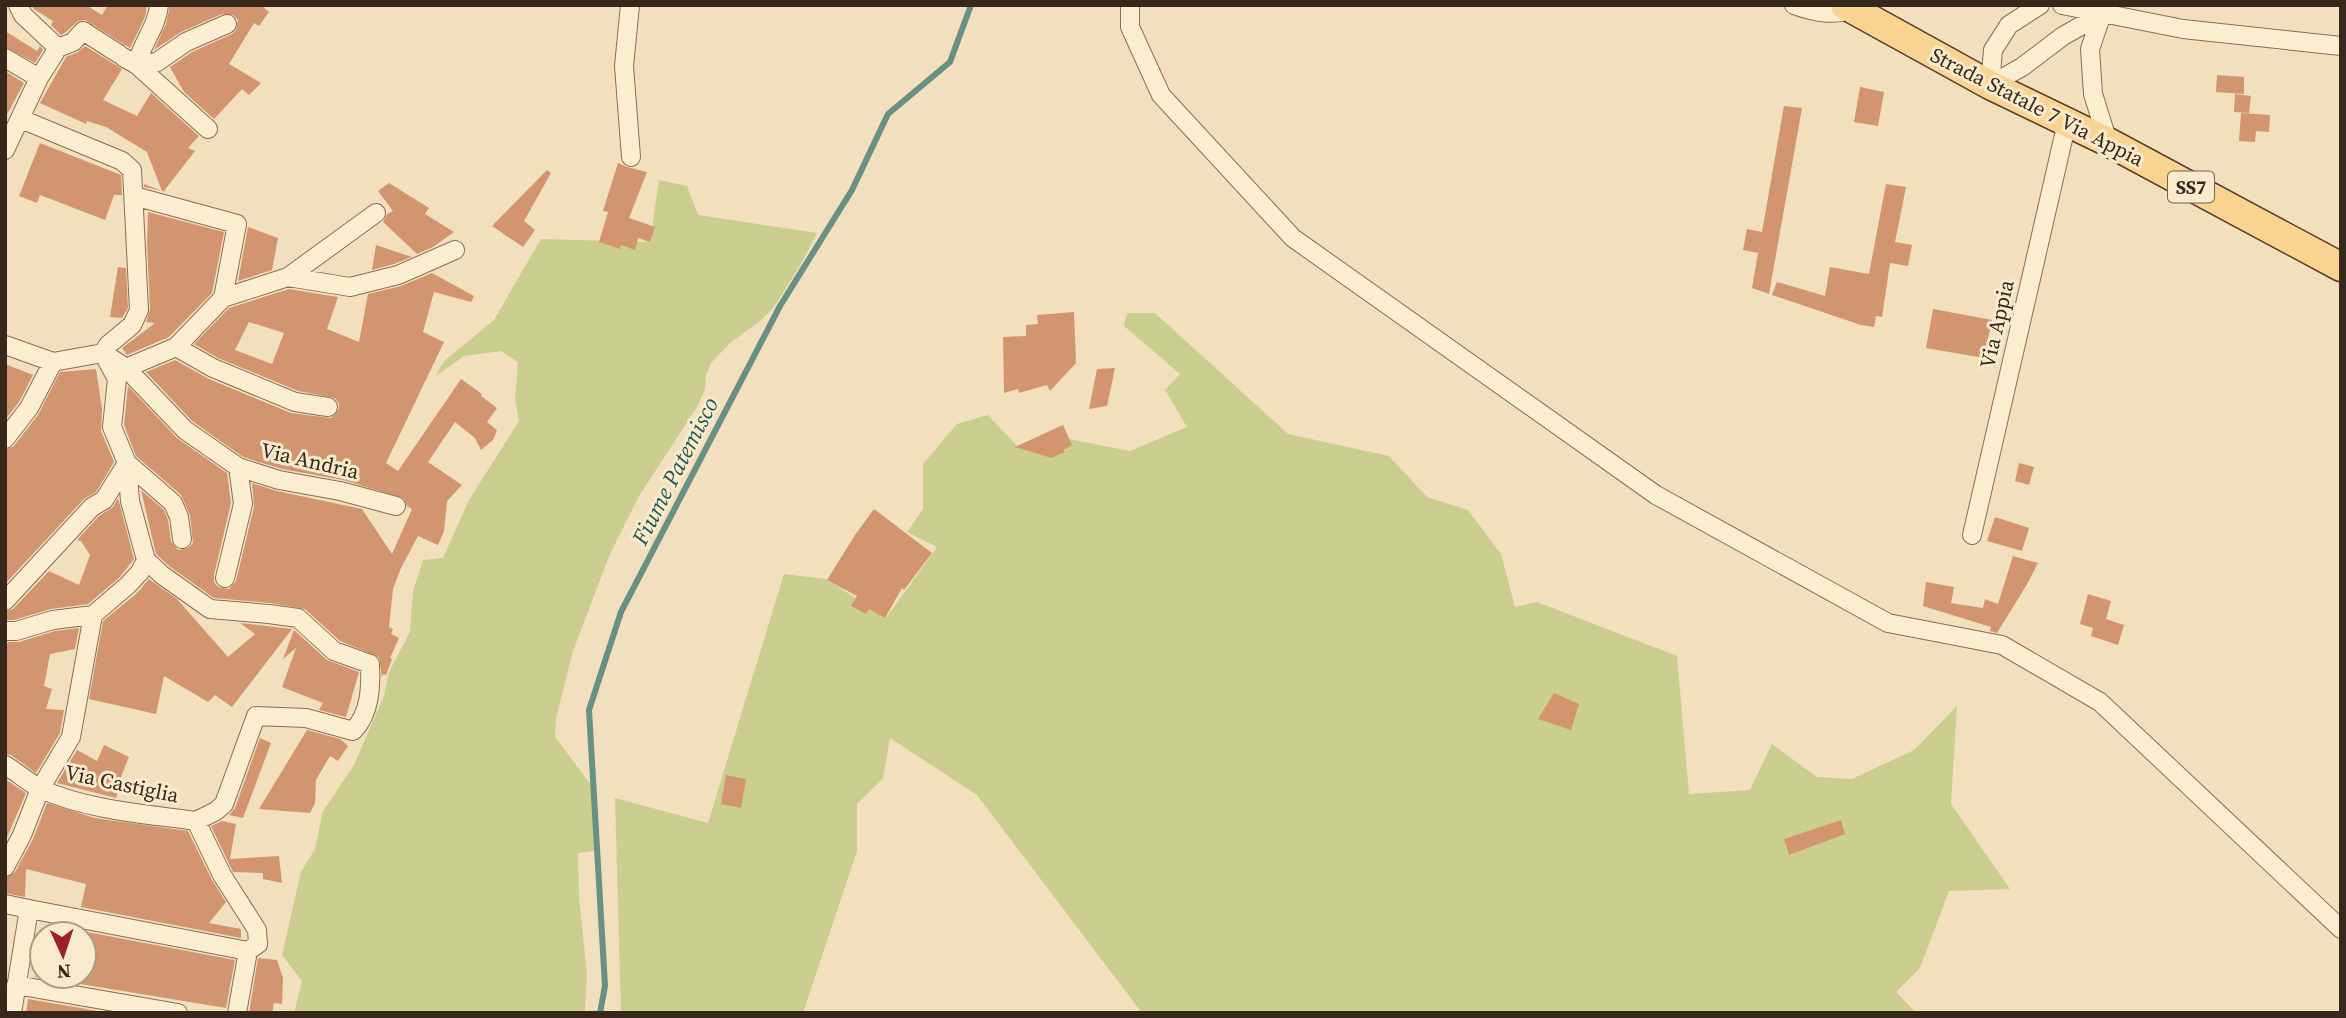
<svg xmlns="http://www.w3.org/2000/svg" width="2346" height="1018" font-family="'Source Serif 4',serif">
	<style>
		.green { fill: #cacf90 }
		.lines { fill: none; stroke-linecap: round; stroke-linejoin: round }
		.stream { stroke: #689084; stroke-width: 6 }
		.building { fill: #d2956f; fill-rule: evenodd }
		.street-casing { stroke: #8a6f55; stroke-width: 20 }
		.primary-casing { stroke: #573d2a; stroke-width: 31 }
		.street { stroke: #fbedd0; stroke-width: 18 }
		.primary { stroke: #f8d490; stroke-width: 28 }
		.labels { text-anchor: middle; stroke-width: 6; stroke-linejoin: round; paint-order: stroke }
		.shield { fill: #f8eacd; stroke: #726250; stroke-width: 2 }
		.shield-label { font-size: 19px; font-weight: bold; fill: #38281b }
		.street-label { font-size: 21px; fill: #38281b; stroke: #f8eacd }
		.water-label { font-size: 23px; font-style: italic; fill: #295954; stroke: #f8eacd }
	</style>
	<rect width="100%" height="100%" fill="#f1dfbd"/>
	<path class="green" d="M659,180l28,6 11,29 119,18 -16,31 -27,43 -14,14 -30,22 -19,20 -5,12 -1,14 -8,18 -58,89 -29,58 -37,97 -17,67 -1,19 36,48 9,65 -22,3 1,43 8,79 -2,38h-291l8,-32 -20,-26 19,-83 14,-23 8,-38 31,-46 30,-69 5,-24 21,-40 3,-41 10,-31 20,-2 26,-58 50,-79 -4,-22 3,-37 -17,-11 -37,5 -28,20 7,-14 51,-42 47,-81 109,3z
		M1127,313h28l133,121 101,22 38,41 41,13 33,44 14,53 22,-5 140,54 12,138 61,-4 22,-46 45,33 35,2 62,-29 43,-44 -6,98 59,85 -61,2 -29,77 -24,24 20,21h-774l-165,-218 -87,-57 -7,40 -26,26v47l-54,162h-182l-6,-215 93,25 76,-249 42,5 60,39 51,-71 -30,-15 16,-23v-45l34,-40 31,-9 31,33 32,10 18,-19 61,12 57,-24 -22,-37 15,-16 -56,-48z"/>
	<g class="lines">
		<path class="stream" d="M600,1013l5,-27 -16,-276 32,-98 159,-306 72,-116 36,-76 62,-52 21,-57"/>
	</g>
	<path class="building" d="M31,5h55l16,10 6,-10h39l-2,12 -15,31 -45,-28 -7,1 -12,11 -5,3 -10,-10 2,-4 -18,-11z
		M170,5h94l-1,2 6,5 -10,14 -5,-3 -25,41 32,19 -12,12 -7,-6 -28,30 -30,-27 -14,-25 22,-15 40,-18 4,-4 2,-10 -5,-5 -11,-1 -41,18 -27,18 12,-26z
		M5,31l32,20 3,-5 3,4 -8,13 -30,-16z
		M85,46l37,23 -19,31 34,16 14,-23 48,43 -11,12 7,3 -31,40 3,1 -23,-5v-3l18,7 -15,-39 -41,-25 -19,-6 -1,3 -46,-21 26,-46 12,-5z
		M5,71l19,12 -19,35z
		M2217,75l27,2v17l-28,-2z
		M1860,87l24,5 -6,34 -24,-4z
		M2235,94l16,2 -2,17 -15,-1z
		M1784,106l18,2 -33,186 -17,-6 6,-35 -15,-3 4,-21 15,3z
		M2241,113l29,2 -1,17 -13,-1 -1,11 -16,-1z
		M40,143l81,32 1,20h-8l-9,25 -65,-25 -3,8 -18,-7z
		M618,163l9,4 20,5 -18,46 26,9 -5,15 -12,-4 -3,12 -14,-5 -1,4 -21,-7 9,-30 -5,-1z
		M547,170l4,3 -27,48 11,9 -12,17 -31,-21z
		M389,183l40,25 -4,6 29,18 -21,15 -16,7 -34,-32 4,-8 6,-3 -15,-20z
		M1886,184l20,3 -11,55 17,3 -4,21 -18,-3 -8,54 -6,-1 -2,11 -13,-2 -89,-30 5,-13 48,14 5,-29 39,7z
		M148,212l76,20 -12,61 -43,44 -42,18 -5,-7 33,-25 -9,-1 4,-13 -3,-66z
		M248,227l30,11 -6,32 -34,11z
		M376,245l36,12 -18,7 -22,6z
		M118,267l8,1 2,40 -6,10 -12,-1z
		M432,273l42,23 -3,6 -37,-10 -11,40 21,10 -58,121 12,8 63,-92 21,15 -1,2 16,12 -10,14 10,8 -4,10 -12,10 -6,-12 -20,-16 -27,40 34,23 -15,16 -3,30 -6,14 -20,-9 -17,32 -8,21 -4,38 4,2 -2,5 8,4 -9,20 2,1 -6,16 -3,-1 -1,4 -3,-21 -39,-16 -35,-32 -35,-6 -56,-5 -45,-32 -13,-12 -15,-64 23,20 4,10 3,21 7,9 10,-2 5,-5 -3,-28 -9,-20 -45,-39 -12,-31 4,-39 49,52 50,35 4,30 -17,72v7l4,5 11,2 7,-8 18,-74 -2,-24 25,8 85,18 30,45 20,-45 -5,-3 -4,-8 -60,-18 -61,-11 -39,-12 -51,-36 -46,-49 29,-12 34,19 82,34 40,5 8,-9v-5l-4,-6 -37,-7 -80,-33 -24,-14 35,-36 60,-19 49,8 -11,32 32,13 9,-48 33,-8zM249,322l35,11 -12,31 -37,-14z
		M1933,309l59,11 -8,38 -58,-10z
		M1074,312l2,51 -26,28 -3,-6 -28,8 -1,-4 -14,4 -1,-56 23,-1v-11l12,-1 -1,-9z
		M5,364l28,11 -14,27 -14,18z
		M1115,368l-8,38 -18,3 8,-40z
		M96,369l6,40 -1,22 13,31 -18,30 -12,7 -79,85v-134l9,-4 24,-31 22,-43z
		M1063,425l9,20 -9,5 2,2 -14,6 -36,-11z
		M2019,463l15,4 -5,18 -14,-4z
		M118,498l16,61 -14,18 -32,27 -37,5 -37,11h-9v-8l8,-3 36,-38 30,14 11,-30 -9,-14 -4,-1 22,-24 14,-9z
		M874,509l58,44 -28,37 -2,-2 -17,30 -16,-9 -3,5 -15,-8 6,-10 -30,-16 28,-45z
		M1995,517l34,11 -7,23 -35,-10z
		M2013,556l25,7 -12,23 -29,47 -7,-2 1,-4 -13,-4 -55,-17 3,-24 28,5 -3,16 32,5 2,-9 13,5z
		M149,579l28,20 51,58 27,-23 -15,-11 52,6 -60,78 -17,-12 -7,7 -44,-26 -8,38 -67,-15 14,-78 33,-27z
		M2088,594l23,7 -5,18 18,6 -6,20 -27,-9 2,-8 -13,-4z
		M79,628l-4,21 -25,5 -6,32 8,3 -6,20 18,1 -4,23 -24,40 -25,-18 -6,-1v-105l3,-7h11l36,-11z
		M294,630l33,30 32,12 -13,45 -27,-7 4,-7 -41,-16 14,-39 -13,11z
		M1554,693l25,11 -8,26 -33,-11z
		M307,730l33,9 8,7 -10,15 -8,-5 -14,24 -1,23 -5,10 -51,-4z
		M260,738l11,5 -28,75 -14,-3 6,-7z
		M104,745l25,12 -7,17 -6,24 -59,-15 20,-33 20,11z
		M726,775l20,4 -5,29 -20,-4z
		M5,779l21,14 -21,49z
		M47,803l48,15 93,13 24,49 14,22 -17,21 32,6v9l-160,-31 5,-23 -60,-15 -1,28 -20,-4v-15l10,-6 18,-33z
		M1841,820l4,14 -56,21 -5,-16z
		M222,821l14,3 -6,35 49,-3 3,27 -19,-4v-6l-30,-1 -22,-46z
		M76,930l159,30 -9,48 -194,-32h52v-42h-9z
		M258,958l19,2 6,18 -1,26 -8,-1 -2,10h-23z
		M28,999l82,14h-84z"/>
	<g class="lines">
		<defs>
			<path id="street" d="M159,5c-2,23 -18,38 -22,60l20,-3 29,-20 41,-18
				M630,5l-6,61 7,91
				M1130,5v22l31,68 132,143 363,257 232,128 114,22 98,57 241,227
				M1794,5c20,7 41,12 61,3
				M2062,5l121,24 158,17
				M2102,14l-12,35 3,45 15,48
				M58,48l15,-6 10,-11 36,23
				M123,57l14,8 71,64
				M5,58l34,20
				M1990,85l32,-18 41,-31 39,-22
				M1990,85l3,-35 16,-25 31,-20
				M21,119l101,42 10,9 7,140 -7,15 -24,20 -5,8 14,26 -5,48 15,36 3,38 16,59 16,15 48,34 59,5 29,4 36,33 36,13c1,24 0,50 -17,67l-47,-13 -50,-2 -32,88 -8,7 -20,10
				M5,150l34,-72 19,-30 -35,-33 -5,-10
				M134,196l103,28 -14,74
				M288,277l88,-64
				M5,345l48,17 50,-9 23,15 59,62 53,37 41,13 61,11 56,15
				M176,347l37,21 82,34 33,5
				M126,368l50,-21 47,-49 65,-21 62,10 48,-12 57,-25
				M5,439l24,-31 24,-46
				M1972,535l95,-413
				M225,578l18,-74 -5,-37
				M5,601l87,-94 12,-7 23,-37 46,40 6,14 3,22
				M5,631h11l37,-11 40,-5
				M5,765c12,7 24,18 36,24 46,21 105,25 155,32
				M196,821l26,54 35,55 1,14 -10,7
				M5,867l17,-32 18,-46 31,-52 22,-122 35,-30 12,-13 6,-12
				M5,904l24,5 -17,104
				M29,909l219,42
				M16,985l162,28
				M237,1013l11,-62"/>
			<path id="primary" d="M1845,5l145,80 118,57 233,125"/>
		</defs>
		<use href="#street" class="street-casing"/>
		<use href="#primary" class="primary-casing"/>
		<use href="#street" class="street"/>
		<use href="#primary" class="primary"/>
	</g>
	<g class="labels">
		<rect class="shield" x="2168" y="171.5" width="46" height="31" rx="5"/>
		<g class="shield-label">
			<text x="2191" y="194">SS7</text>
		</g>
		<g class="street-label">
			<text transform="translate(2037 107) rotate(27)" y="7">Strada Statale 7 Via Appia</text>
			<text transform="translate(1997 324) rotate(-77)" y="7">Via Appia</text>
			<text transform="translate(310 461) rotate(13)" y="7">Via Andria</text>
			<text transform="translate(122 784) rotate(12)" y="7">Via Castiglia</text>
		</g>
		<g class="water-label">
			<text transform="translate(675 471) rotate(-63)" y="8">Fiume Patemisco</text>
		</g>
	</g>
	<rect width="2346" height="1018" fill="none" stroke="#38281b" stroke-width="14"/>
	<g transform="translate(63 955) rotate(177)"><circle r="33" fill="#f8eacd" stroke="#ab9c86" stroke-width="2"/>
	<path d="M0-5L12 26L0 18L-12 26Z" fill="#9d2026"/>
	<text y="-10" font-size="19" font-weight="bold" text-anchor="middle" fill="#38281b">N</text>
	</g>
</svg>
